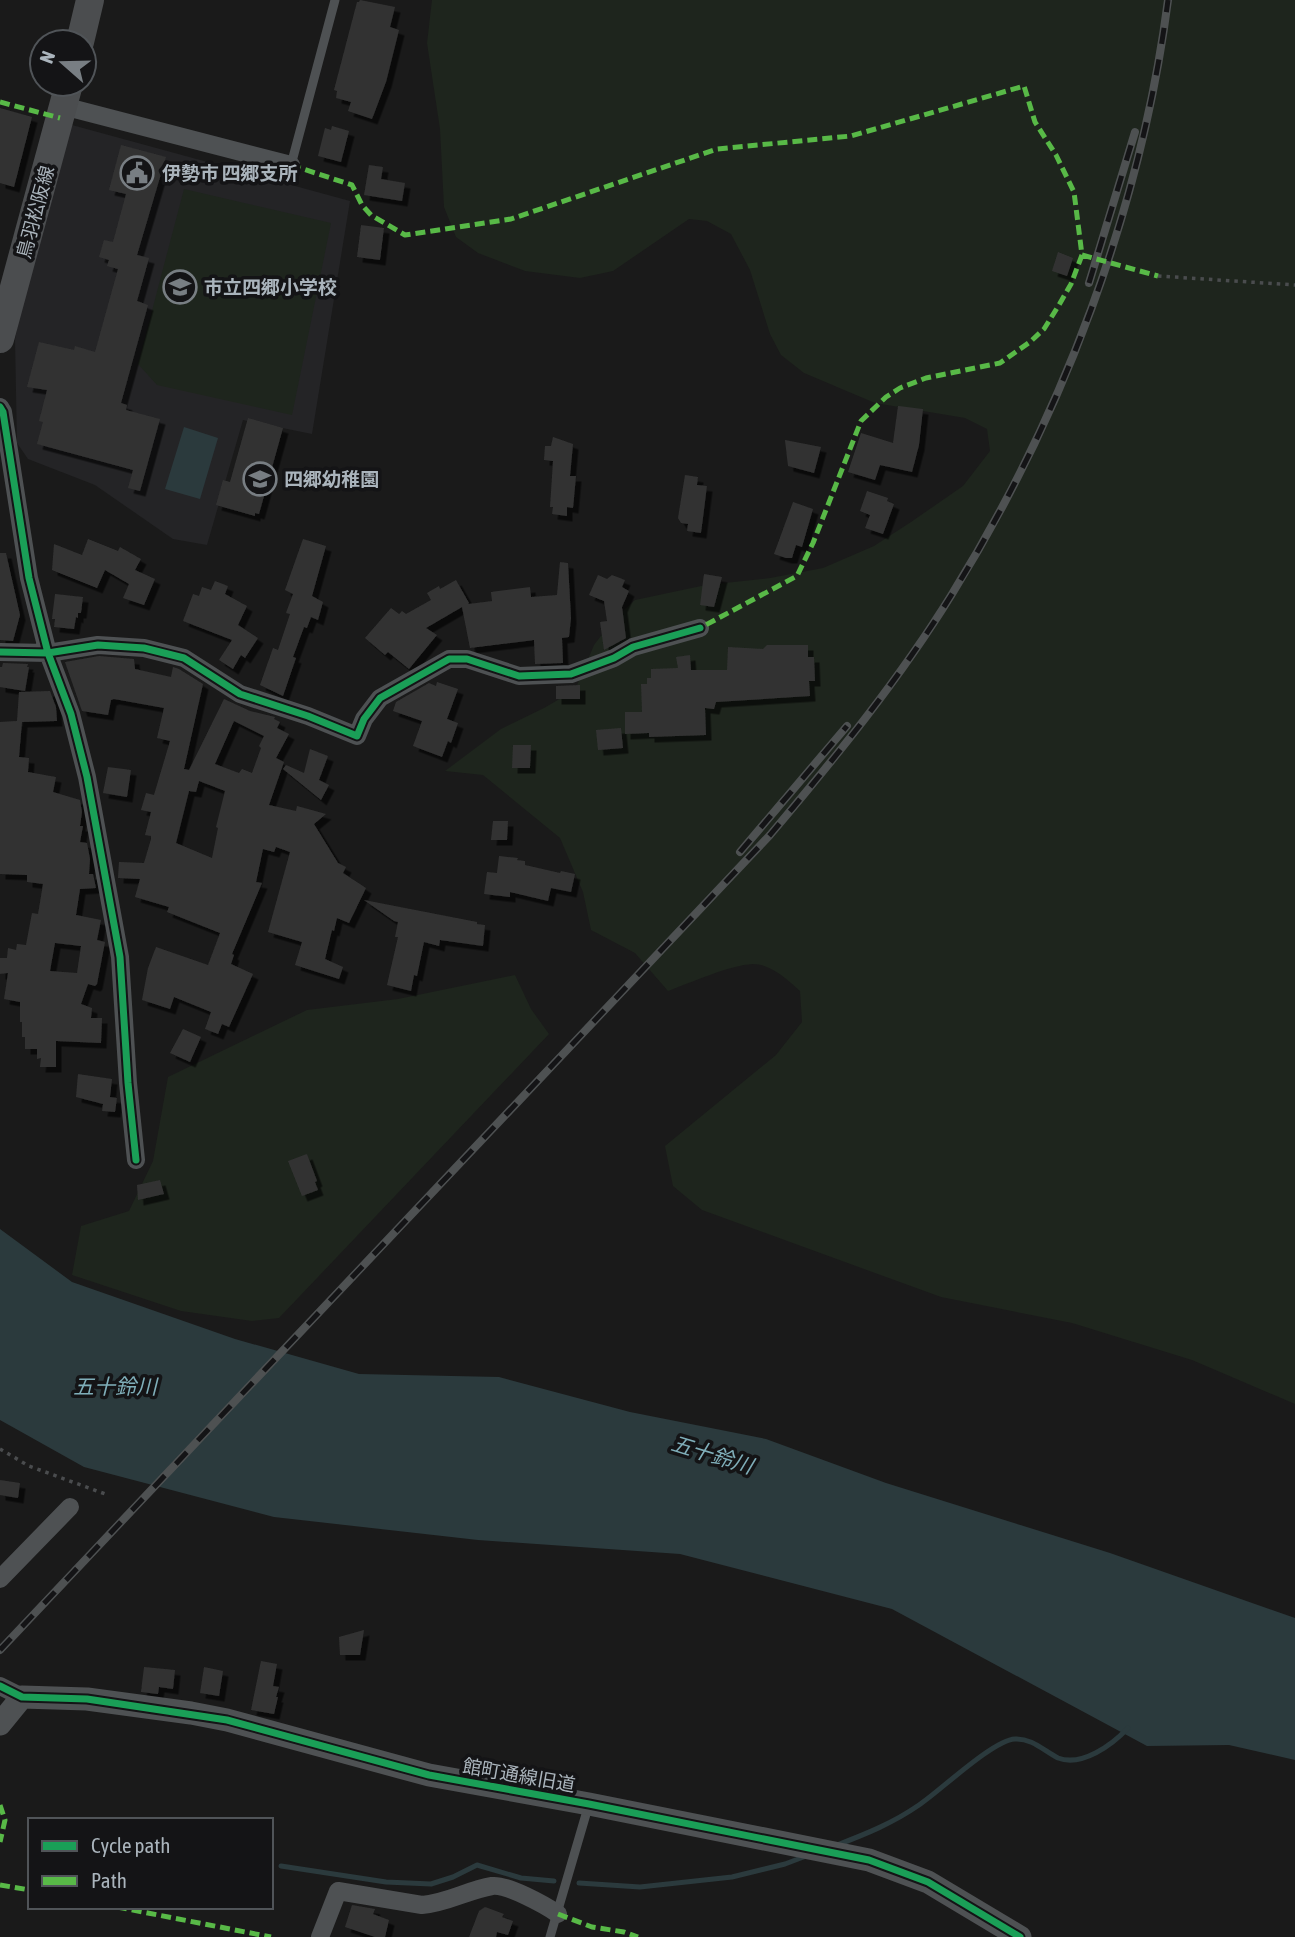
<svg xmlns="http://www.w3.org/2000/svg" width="1295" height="1937" font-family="'Asap Condensed','Noto Sans JP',sans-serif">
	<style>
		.built { fill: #242426 }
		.green { fill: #1e251d }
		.water { fill: #2b3a3d }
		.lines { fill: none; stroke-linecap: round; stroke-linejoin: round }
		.stream { stroke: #2b3a3d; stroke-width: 5 }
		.building { fill: #323232; fill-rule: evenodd; filter: url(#shadow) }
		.path { stroke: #4a4c4e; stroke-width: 3.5; stroke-dasharray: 3.5 5; stroke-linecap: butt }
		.service { stroke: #4e5153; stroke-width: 9 }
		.minor { stroke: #4e5153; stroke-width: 18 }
		.tertiary { stroke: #4e5153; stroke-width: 23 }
		.primary { stroke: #4b4d4f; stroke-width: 28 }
		.rail-casing { stroke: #4e5152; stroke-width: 8 }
		.rail { stroke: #141416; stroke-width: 5; stroke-dasharray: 16; stroke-linecap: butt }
		.quiet { stroke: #58b947; stroke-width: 5; stroke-dasharray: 10 5; stroke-linecap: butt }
		.cycleway-casing { stroke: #141416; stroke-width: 11 }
		.cycleway { stroke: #1a9f57; stroke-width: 7 }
		.labels { text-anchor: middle; stroke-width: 7; stroke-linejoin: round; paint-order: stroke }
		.poi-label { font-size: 19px; font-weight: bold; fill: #aab4bc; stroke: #141416; text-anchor: start }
		.street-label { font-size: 19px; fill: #aab4bc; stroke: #141416 }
		.water-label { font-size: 21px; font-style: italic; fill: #7faeb9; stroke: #141416 }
	</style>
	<defs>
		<filter id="shadow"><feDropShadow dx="5.5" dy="5.5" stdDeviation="0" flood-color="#0009"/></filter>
	</defs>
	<rect width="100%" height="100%" fill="#1a1a1a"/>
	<path class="built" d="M72,125l278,76 -38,233 -69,-14 -36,125 -34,-6 -78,-54 -67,-26 -11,-16 -2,-103 18,-107z"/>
	<path class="green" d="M432,0h863v1404l-103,-44 -120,-37 -131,-26 -239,-87 -29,-24 -8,-40 111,-91 26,-33 -2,-31c-12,-11 -29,-27 -47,-27 -23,1 -63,19 -85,27l-33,-38 -44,-23 -8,-38 -23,-54 -77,-63 -38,-4 56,-42 43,-21 31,-18 19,-45 19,-25 22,-20 71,-15 64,-7 53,-10 51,-22 37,-24 52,-36 27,-35 -3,-22 -22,-11 -90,-15 -71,-30 -23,-18 -11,-21 -20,-64 -19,-36 -24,-13 -18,-2 -76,52 -33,7 -55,-7 -47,-18 -22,-16 -12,-30 -4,-78 -13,-86z
		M184,189l147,34 -39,192 -135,-30 -19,-21z
		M515,975l16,34 18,25 -270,284 -27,3 -71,-10 -109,-36 9,-49 48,-15 24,-50 15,-84 139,-67 91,-11z"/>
	<path class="water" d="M184,427l34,11 -18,61 -35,-10z
		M0,1229l72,53 163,57 124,35 140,3 131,35 136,27 120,44 224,70 185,65v142l-66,-15 -82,1 -255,-137 -212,-55 -202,-14 -204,-23 -190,-50 -84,-47z"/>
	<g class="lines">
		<path class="stream" d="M837,1845c29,-11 56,-22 82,-40 21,-14 74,-65 96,-66 17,-1 29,12 43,19 24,9 54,-13 70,-30
			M281,1866l105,16 45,2 22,-7 24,-12 44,13 33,3
			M579,1883l61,4 92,-10 53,-13 21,-8"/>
	</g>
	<path class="building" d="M360,0l35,7 -5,20 9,3 -13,52 -14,37 -24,-8 3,-9 -15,-4 1,-7 -3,-1 23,-88h2z
		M0,108l32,9 -18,70 -14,-4z
		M332,126l17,5 -8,31 -23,-6 7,-28 6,2z
		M121,145l45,12 -29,98 12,3 -12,43 11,4 -27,98 6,2 -1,5 34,9 -20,72 -12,-3 5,-18 -96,-26 6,-22 -4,-1 8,-31 -20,-3 12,-45 35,8 1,-4 20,6 23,-83 -11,-3 2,-6 -10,-3 5,-17 9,2 13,-48 -17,-4z
		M369,165l14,2 -2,12 24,4 -3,18 -38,-6z
		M361,225l23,3 -4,32 -23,-3z
		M1058,252l15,6 -6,18 -15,-5z
		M898,406l25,3 -4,36 -7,27 -32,-7 -5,15 -27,-8 13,-39 32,10z
		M248,418l35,10 -24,86 -4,-1v3l-39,-11 7,-25 7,2z
		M553,437l20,7 -3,32h6l-3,32 -6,-1v9l-15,-2 1,-7h-3l3,-46 -9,-1 1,-14h6z
		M785,440l36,7 -7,26 -26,-7z
		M685,475l13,2 -1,8 10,1 -6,47 -14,-2 1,-7 -7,-1 -3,-5z
		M867,491l21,7 -1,3 7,3 -11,30 -18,-6 5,-13 -10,-4z
		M793,502l20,7 -11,38 -6,-2 -4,13h-6l-12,-4z
		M88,539l30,12 2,-4 21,12 -6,11 20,9 -11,26 -21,-7 6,-14 -24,-14 -8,18 -45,-18 2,-26 28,11z
		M303,539l23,7 -14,50 11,6 -5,18 -7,-3 -4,11 -3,-1 -11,30 3,1 -13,38 -23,-11 13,-37 5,2 12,-36 -4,-1 7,-19 -8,-4z
		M0,553h6l14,62 -7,26 -13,-1z
		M560,562l8,1 3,55 -2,19 -7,1 1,25 -28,1 -1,-24 -64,8 -8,-41 -36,21 11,7 -28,34 -21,-17 -3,3 -20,-17 26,-30 8,6 3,-3 4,3 25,-14 -4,-7 12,-7 1,3 16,-9 13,23 -1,1 24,-3 -1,-9 39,-5 1,10 26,-2z
		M704,574l18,3 -8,30 -14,-2z
		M598,575l9,4 5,-4 13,5 -3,7 7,4 -7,16 4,31 -22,12 -4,-28 7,-1 -3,-20 -15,-6z
		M215,581l13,5 -3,8 22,12 -9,19 20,13 -13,20 -4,-3 -8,14 -14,-9 13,-20 -49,-19 10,-27 6,2 3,-9 9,3z
		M55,594l28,3 -2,16h-3v5l-2,-1 -2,12 -20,-2 1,-8h-3z
		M767,645h41v12h6l1,24h-6l1,15 -94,6 -2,7 -9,-1 1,27 -57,2v-4l-24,1v-22h17l-1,-28h6v-6h4v-9l27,-1 -2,-11 14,-2 1,15h36l1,-23 35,2z
		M99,656l35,3 1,10 36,8 2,-10 6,2 24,15 -19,85 5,1 35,-71 26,12 25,6 -1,2 6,3 -3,6 12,6 -13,24 8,4 -15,43 27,6 1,-5 29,8 -12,10 24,39 8,4 -3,6 23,15 -17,35 -12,-5 -3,13 -2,-1 -7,29 18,8 -4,12 -44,-14 7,-23 -34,-10 22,-80 -14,-5 -2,5 -11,-3 -7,33 6,1 -30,71 2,1 -3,9 22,10 -24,53 -7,-3 -4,10 -13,-5 6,-17 -37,-15 -4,12 -28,-9 6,-32 8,-21 52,18 12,-32 -53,-21 2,-5 -34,-10 5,-18 -22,-1 1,-16 25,1 7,-24v-3l-6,-1 6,-23 -10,-2 5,-17 8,2 16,-54 -13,-3 7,-30 -50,-9 -3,1 -3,15 -26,-4 -17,-49zM234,721l30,15 -5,10 2,2 -9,25 -10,-4 -3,4 -24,-9zM199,781l26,10 -9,36 2,1 -6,30 -36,-15 13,-52 7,1z
		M3,663l25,1 -1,3h2l-4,24 -25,-4v-20h2z
		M437,682l21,7 -11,30 11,4 -7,20 -3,-2 -6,16 -29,-11 9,-25 -29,-10 3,-9 33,-19 7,3z
		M580,685v14h-24v-13z
		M50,691l6,16 1,14 -35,1 -3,35 10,1 -1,14 28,5 -3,15 27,8 2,12 -2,14h3l-3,16 7,1 3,16 -1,15h4l3,14 -16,1 -4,26 25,5 -4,20 8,2 -8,42 -2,2 -7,-2 -7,20 11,4 -1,10h11l-1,25 -45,-2v26h-16l1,-9 -4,1v-10h-12v-12h-3v-15h-2v-20l-16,-3 4,-26 -8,1v-16h7l1,-10 8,2 1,-6 9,1 6,-32 6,1 5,-30 -16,-2v-7l-27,-1v-152l17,-1 2,-29zM55,943l26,3 -4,27 -27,-2z
		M621,728l2,20 -25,2 -2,-20z
		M513,745h18l-1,23h-18z
		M310,749l18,7 -9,24 10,5 -8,15 -38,-31 3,-4 18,8z
		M108,767l23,3 -4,27 -24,-4z
		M493,821h15l-1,19h-16z
		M499,856l19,2 -1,2 8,1v4l35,8 1,-2 14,3 -4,18 -20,-4 -3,13 -38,-9v5l-26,-3 3,-22 10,1z
		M364,900l113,22v2l8,1 -2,21 -43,-6 -1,6 -15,-4 -7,34 -3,-1 -3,16 -24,-6 11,-48h-3l3,-15 -4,-1z
		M183,1029l18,8 -11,25 -20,-9z
		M78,1074l34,5 -2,18 7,1 -2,14 -13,-1 1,-7 -27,-7z
		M307,1154l10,27 -2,1 3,8 -16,6 -14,-35z
		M160,1180l4,14 -26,6 -1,-15z
		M0,1480l20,3 -2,15 -18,-3z
		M364,1630l-4,25h-20l-1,-18z
		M261,1661l16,3 -4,22 6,1 -3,10h2l-4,17 -23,-4z
		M144,1667l31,3 -2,19 -14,-2 -1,7 -17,-2z
		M204,1667l19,4 -4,25 -19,-3z
		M352,1905l23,4 -2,5 16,6 -4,17h-10l-30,-10z
		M485,1907l19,7 -2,3 11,4 -5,14 -11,-3 -1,5h-27l10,-26z"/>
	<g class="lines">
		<path class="path" d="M1158,276l137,9
			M0,1449l29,17 79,29"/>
		<path class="service" d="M291,165l44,-165
			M550,1937l39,-133"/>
		<path class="minor" d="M63,106l228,59
			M0,407l3,5 26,166 19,75 23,61 16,63 33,180 8,126 8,77
			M0,652l48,1 50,-8 46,3 40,10 56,36 68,22 49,20 7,-17 16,-21 69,-39h18l52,17 52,-2 43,-16 19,-11 67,-19
			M0,1579l70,-72
			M0,1686l22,11
			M320,1937l18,-46 84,14c25,-2 46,-15 70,-19 15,-2 53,19 66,28"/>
		<path class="tertiary" d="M0,1724l22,-27 65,2 104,14 36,7 202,55 160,29 280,56 59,22 92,55"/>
		<path class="primary" d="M80,42l10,-42
			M0,339l69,-255"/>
		<defs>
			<path id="rail" d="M1089,283l46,-151
				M740,852l107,-126
				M0,1650l770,-815c65,-77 129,-155 182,-241 111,-179 189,-385 216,-594"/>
		</defs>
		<use href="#rail" class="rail-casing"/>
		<use href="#rail" class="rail"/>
		<path class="quiet" d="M0,102l60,16
			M291,165l61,20 10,20 9,10 34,20 106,-16 206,-70 134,-13 173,-50 11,36 21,33 18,37 8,63 -11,29 -12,21 -15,24 -14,13 -30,21 -74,15 -26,10 -14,9 -25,24 -48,122 -16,33 -97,52
			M1082,255l76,21
			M0,1805l5,15 -5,22
			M0,1885l30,5
			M117,1907l154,30
			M558,1914l34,13 32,5 14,5"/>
		<defs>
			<path id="cycleway" d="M0,407l3,5 26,166 19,75 23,61 16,63 33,180 8,126 8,77
				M0,652l48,1 50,-8 46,3 40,10 56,36 68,22 49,20 7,-17 16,-21 69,-39h18l52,17 52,-2 43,-16 19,-11 67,-19
				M0,1686l22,11 65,2 140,21 202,55 160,29 280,56 59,22 92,55"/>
		</defs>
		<use href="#cycleway" class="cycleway-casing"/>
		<use href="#cycleway" class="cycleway"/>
	</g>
	<defs>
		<symbol id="civic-ring" viewBox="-11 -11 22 22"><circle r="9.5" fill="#141416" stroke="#787e83" stroke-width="1.5"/><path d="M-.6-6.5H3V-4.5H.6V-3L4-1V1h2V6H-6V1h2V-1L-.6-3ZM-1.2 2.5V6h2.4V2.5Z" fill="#787e83"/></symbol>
		<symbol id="school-ring" viewBox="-11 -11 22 22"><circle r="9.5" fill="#141416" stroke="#787e83" stroke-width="1.5"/><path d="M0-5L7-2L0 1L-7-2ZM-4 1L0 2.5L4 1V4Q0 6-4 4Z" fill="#787e83"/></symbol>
	</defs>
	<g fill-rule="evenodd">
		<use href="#civic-ring" x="118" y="154" width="38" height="38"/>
		<use href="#school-ring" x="161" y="268" width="38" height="38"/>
		<use href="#school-ring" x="241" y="460" width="38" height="38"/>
	</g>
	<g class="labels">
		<g class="poi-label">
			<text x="162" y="180">伊勢市 四郷支所</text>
			<text x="204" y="294">市立四郷小学校</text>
			<text x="284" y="486">四郷幼稚園</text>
		</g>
		<g class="street-label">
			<text transform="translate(35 212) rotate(-75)" y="7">鳥羽松阪線</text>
			<text transform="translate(519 1775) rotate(10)" y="7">館町通線旧道</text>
		</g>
		<g class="water-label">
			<text x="115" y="1394">五十鈴川</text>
			<text transform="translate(712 1455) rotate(17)" y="7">五十鈴川</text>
		</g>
	</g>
	<rect x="28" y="1818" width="245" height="91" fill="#141416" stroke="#505458" stroke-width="2"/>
	<rect x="42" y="1841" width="35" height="10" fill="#1a9f57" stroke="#505458" stroke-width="2"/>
	<text x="91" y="1853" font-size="21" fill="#aab4bc">Cycle path</text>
	<rect x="42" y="1876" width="35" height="10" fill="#58b947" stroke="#505458" stroke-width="2"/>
	<text x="91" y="1888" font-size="21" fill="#aab4bc">Path</text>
	<g transform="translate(63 63) rotate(290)"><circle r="33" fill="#141416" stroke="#505458" stroke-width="2"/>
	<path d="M0-5L12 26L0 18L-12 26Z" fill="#787e83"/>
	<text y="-10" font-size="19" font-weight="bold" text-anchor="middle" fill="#aab4bc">N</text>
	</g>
</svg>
